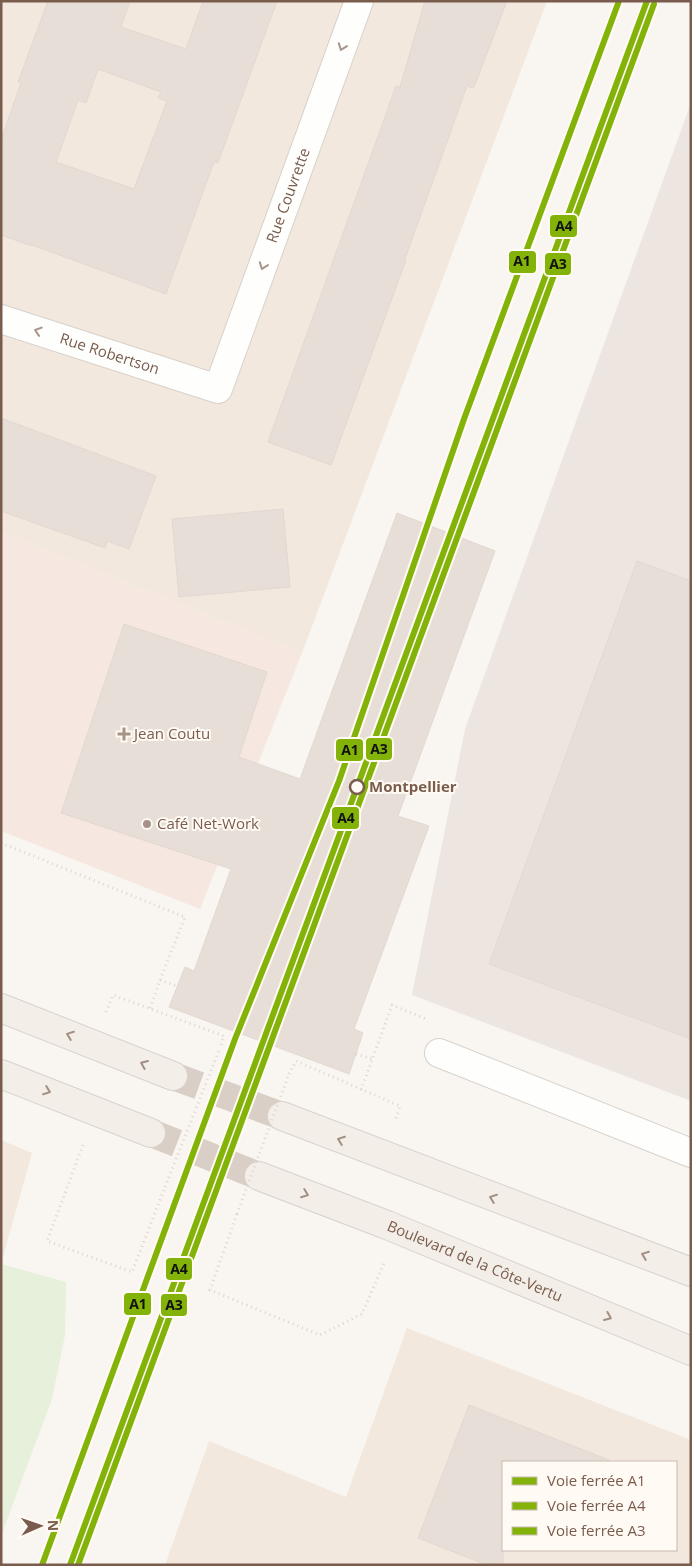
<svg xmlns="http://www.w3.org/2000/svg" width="692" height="1566" font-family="'Open Sans',sans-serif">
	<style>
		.residential { fill: #f2e8de; fill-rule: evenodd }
		.commercial { fill: #f6e8e1 }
		.industrial { fill: #ede5e0 }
		.green { fill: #e7f0db }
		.building { fill: #e6ded7; stroke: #e2d8d2; fill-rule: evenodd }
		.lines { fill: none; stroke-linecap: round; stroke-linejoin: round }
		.major-tunnel { stroke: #d9cfc7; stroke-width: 28; stroke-dasharray: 28 14; stroke-linecap: butt }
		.minor-casing { stroke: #d7d1cb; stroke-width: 30 }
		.major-casing { stroke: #dad1cc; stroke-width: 30 }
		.path { stroke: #dcd5d0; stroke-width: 3; stroke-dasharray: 1 4; stroke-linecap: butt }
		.minor { stroke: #fefefd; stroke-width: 28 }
		.major { stroke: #f3eee8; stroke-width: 28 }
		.path-bridge { stroke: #dcd5d0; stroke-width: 3; stroke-dasharray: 1 4; stroke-linecap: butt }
		.rail-1-casing { stroke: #fffaf3; stroke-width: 10 }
		.rail-2-casing { stroke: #fffaf3; stroke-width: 10 }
		.rail-3-casing { stroke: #fffaf3; stroke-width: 10 }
		.rail-1 { stroke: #83b308; stroke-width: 6 }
		.rail-2 { stroke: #83b308; stroke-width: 6 }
		.rail-3 { stroke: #83b308; stroke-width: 6 }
		.oneway { stroke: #a8958b }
		.oneway2 { stroke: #a48f83 }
		.poi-dot { fill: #a69286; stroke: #fffaf3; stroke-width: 2 }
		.stop-dot { fill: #fffaf3; stroke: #7a5c4d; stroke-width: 2.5 }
		.labels { text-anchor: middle; stroke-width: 4; stroke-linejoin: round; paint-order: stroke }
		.street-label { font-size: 15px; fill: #7a5c4d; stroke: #fffaf3 }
		.poi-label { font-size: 15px; fill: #7a5c4d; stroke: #fffaf3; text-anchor: start }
		.stop-label { font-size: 15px; font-weight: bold; fill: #7a5c4d; stroke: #fffaf3; text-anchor: start }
		.line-badge { stroke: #fffaf3; stroke-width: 2 }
		.pale-badge-label { font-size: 14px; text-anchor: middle; font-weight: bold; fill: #111 }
	</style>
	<rect width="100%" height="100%" fill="#f9f5f0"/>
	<path class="residential" d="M1,1h546l-245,652 -301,-121z
		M1,1140l31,13 -31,111z
		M407,1328l284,112v125h-526l44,-124 137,56zM503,1462h173v88h-173z"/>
	<path class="commercial" d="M1,532l301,121 -102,256 -199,-78z"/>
	<path class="industrial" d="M691,103v998l-279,-106 53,-266z"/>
	<path class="green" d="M1,1264l65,18 -1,53 -13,64 -51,137z"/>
	<path class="building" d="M48,1h82l-9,26 65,22 17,-48h74l-59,162 -4,-1 -48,132 -134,-49v1l-31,-11v-95l20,-57 -3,-1zM98,69l63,23 -3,6 9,3 -33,88 -78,-27 22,-62 8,3z
		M425,1h82l-31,81 -3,6 -6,-2 -62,173 1,1 -75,205 -63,-23 128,-356 4,1z
		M1,418l155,58 -27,73 -22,-8 -2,7 -104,-37z
		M283,509l7,78 -111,10 -7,-78z
		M397,513l98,38 -97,265 31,10 -75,203 9,4 -14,41 -180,-67 16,-40 9,4 37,-102 -170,-56 63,-189 143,48 -28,85 61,22z
		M637,561l54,20v458l-202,-75z
		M469,1405l140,55v2h-106v103h-16l-69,-27z"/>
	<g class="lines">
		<path class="major-tunnel" d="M173,1076l109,40
			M151,1133l108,43"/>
		<defs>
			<g id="minor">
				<path id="s1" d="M1,319l217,70 141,-388"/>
				<path d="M439,1053l252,100"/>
			</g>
			<g id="major">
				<path d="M1,1008l172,68"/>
				<path d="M1,1074l150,59"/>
				<path d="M282,1116l409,156"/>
				<path id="s2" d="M259,1176l128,49 304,126"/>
			</g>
		</defs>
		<use href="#minor" class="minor-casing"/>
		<use href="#major" class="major-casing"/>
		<path class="path" d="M1,843l184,74 -25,63 -10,29
			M160,980l17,6
			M106,1012l7,-17 111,41 -4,12
			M356,1054l17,5
			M289,1074l7,-13 104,45 -5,16
			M361,1090l31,-85 34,14
			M83,1145l-36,96 85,31 33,-85
			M237,1214l-27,76 110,45 42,-21 22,-51"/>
		<use href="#minor" class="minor"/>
		<use href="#major" class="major"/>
		<path class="path-bridge" d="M165,1187l55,-139
			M237,1214l52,-140"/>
		<defs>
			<path id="rail-1" d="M42,1565l193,-526 104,-258 125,-362 155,-418"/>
			<path id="rail-2" d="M70,1565l577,-1564"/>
			<path id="rail-3" d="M78,1565l576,-1561"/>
		</defs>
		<use href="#rail-1" class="rail-1-casing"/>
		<use href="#rail-2" class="rail-2-casing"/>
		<use href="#rail-3" class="rail-3-casing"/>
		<use href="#rail-1" class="rail-1"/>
		<use href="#rail-2" class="rail-2"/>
		<use href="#rail-3" class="rail-3"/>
	</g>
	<defs><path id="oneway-chevron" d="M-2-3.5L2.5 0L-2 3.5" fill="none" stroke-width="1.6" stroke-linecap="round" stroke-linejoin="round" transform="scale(1.25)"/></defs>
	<g class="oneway">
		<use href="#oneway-chevron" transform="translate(342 47) rotate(110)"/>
		<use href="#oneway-chevron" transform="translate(263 266) rotate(110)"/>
		<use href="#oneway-chevron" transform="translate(38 331) rotate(-162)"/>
	</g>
	<g class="oneway2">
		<use href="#oneway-chevron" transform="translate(70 1035) rotate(-159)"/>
		<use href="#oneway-chevron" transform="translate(144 1064) rotate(-157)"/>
		<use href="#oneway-chevron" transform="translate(47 1091) rotate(21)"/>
		<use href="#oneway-chevron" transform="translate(341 1140) rotate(-159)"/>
		<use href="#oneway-chevron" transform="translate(305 1194) rotate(21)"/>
		<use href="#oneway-chevron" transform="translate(493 1198) rotate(-159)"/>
		<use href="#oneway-chevron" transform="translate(645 1255) rotate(-159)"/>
		<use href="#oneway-chevron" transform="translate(608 1317) rotate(23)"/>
	</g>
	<g class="poi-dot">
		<path d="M121.5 726.5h5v5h5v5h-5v5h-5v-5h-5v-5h5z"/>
		<circle cx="147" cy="824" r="5"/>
	</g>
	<circle class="stop-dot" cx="357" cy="787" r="7"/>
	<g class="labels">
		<g class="street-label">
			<text dy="5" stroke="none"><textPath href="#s1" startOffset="434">Rue Couvrette</textPath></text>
			<text dy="5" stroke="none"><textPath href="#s1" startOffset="114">Rue Robertson</textPath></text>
			<text dy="5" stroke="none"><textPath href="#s2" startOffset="232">Boulevard de la Côte-Vertu</textPath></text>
		</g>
		<g class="poi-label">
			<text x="134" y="739">Jean Coutu</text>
			<text x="157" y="829">Café Net-Work</text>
		</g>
		<g class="stop-label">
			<text x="369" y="792">Montpellier</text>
		</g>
	</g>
	<g class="line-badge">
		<rect x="549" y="214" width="29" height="24" rx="5" fill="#83b308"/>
		<rect x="508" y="250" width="29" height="24" rx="5" fill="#83b308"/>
		<rect x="544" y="252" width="28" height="24" rx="5" fill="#83b308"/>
		<rect x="365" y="737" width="28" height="24" rx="5" fill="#83b308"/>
		<rect x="335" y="738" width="29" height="24" rx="5" fill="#83b308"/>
		<rect x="331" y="806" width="29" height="24" rx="5" fill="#83b308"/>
		<rect x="165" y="1257" width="28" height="24" rx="5" fill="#83b308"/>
		<rect x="123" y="1292" width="29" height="24" rx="5" fill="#83b308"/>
		<rect x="160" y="1293" width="28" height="24" rx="5" fill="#83b308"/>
	</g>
	<g class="pale-badge-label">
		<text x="564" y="231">A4</text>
		<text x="522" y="266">A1</text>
		<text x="558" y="269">A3</text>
		<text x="379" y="754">A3</text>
		<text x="350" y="755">A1</text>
		<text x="346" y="823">A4</text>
		<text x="179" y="1274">A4</text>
		<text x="138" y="1309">A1</text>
		<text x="174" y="1310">A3</text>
	</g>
	<rect width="692" height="1566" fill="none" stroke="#7a5c4d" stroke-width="5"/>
	<rect x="502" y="1461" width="175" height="90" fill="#fffaf3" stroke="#cabbb1"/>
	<rect x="512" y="1477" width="25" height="8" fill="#83b308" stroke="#cabbb1"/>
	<text x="547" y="1486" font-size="15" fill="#7a5c4d">Voie ferrée A1</text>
	<rect x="512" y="1502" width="25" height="8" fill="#83b308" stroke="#cabbb1"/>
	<text x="547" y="1511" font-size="15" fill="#7a5c4d">Voie ferrée A4</text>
	<rect x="512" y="1527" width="25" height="8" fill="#83b308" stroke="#cabbb1"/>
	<text x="547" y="1536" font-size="15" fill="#7a5c4d">Voie ferrée A3</text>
	<g transform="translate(40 1526) rotate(88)" stroke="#fffaf3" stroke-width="4" paint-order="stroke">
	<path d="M0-4L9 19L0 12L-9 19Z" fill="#7a5c4d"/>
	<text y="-8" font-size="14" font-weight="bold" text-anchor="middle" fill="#7a5c4d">N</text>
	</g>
</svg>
